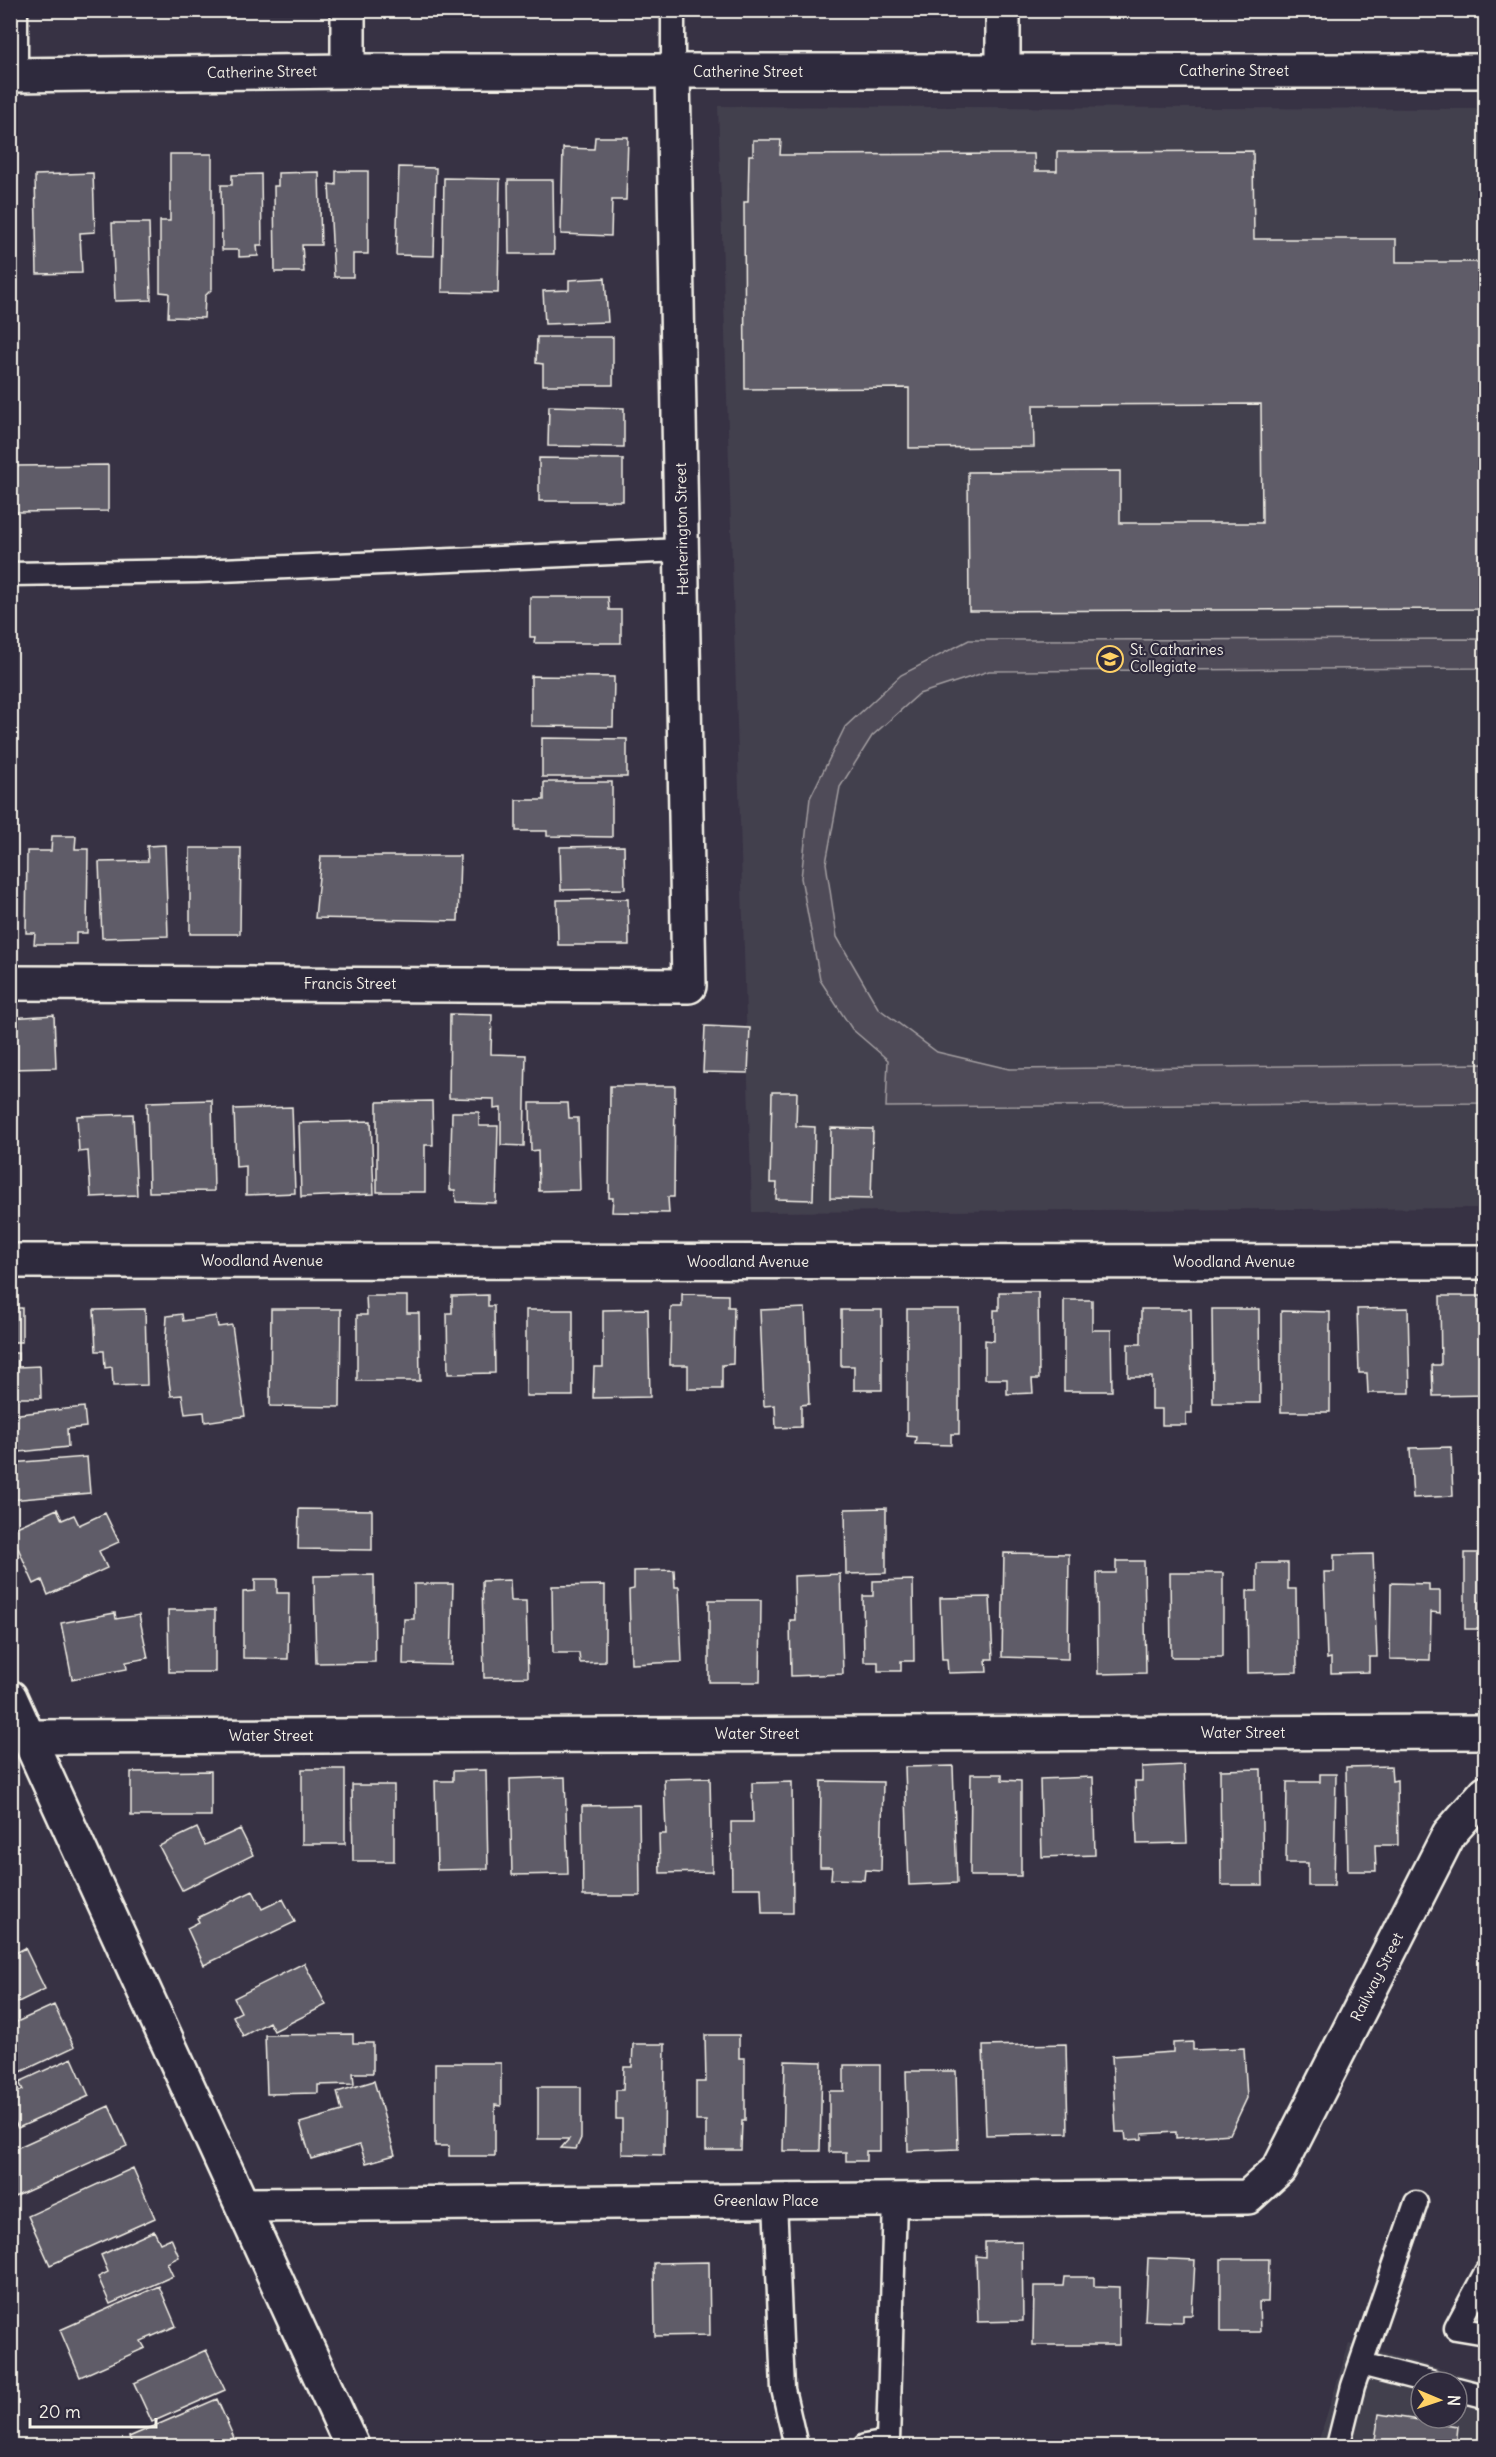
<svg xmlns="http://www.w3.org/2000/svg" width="1496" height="2457" font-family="Delius,sans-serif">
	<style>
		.built { fill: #433f4e; fill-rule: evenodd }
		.green { fill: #504b59; stroke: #a29ea0; stroke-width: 1.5 }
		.building { fill: #5f5c67; stroke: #f4f1e8; stroke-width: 1.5 }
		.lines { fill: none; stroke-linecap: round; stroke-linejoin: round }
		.service-casing { stroke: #f4f1e8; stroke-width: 27 }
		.minor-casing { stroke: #f4f1e8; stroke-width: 38 }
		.secondary-casing { stroke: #f4f1e8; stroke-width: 38 }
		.service { stroke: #2f2a3d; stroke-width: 22 }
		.minor { stroke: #2f2a3d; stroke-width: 33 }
		.secondary { stroke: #2f2a3d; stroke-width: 33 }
		.labels { text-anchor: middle; stroke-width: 4.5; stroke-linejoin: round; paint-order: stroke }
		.street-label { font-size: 15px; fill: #f4f1e8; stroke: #2f2a3d }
		.poi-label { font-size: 15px; fill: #f4f1e8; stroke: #2f2a3d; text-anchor: start }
	</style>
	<rect width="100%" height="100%" fill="#373244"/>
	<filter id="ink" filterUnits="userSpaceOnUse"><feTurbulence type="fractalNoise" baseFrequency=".0167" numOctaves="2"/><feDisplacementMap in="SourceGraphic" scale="12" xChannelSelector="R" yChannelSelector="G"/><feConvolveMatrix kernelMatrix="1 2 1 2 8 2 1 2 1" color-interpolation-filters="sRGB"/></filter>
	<g filter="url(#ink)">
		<path class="built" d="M718,106l767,3v1099l-733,4z
			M1349,2344l136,37v65h-168zM1421,2382h36v36h-36z"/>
		<path class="green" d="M1485,639v29l-496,3 -70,23 -47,42 -32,51 -14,76 11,74 41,71 59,44 72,17 476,-5v39l-599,4 2,-47 -36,-31 -32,-49 -19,-102 9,-80 35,-71 56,-52 68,-35z"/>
		<path class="building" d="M45,10h40v4h-40z
			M595,137h33l-2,63h-14l-1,36 -50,-2 2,-86 31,1z
			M753,140h28l-1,15 254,-1 1,17h22v-19l196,-1 1,88h142v23h90v347l-517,2 -1,-139 152,-1v52h142l-1,-119 -228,1 1,42 -125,1v-60l-164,1 -1,-187h4l1,-47h4z
			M170,154h42v135l-7,7 -1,22 -36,-1 1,-24 -9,-1v-71h10z
			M399,167l37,1 -2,88 -38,-1z
			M336,171h32v83h-15v23h-19l-5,-93 7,1z
			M319,172l2,73h-19l2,27h-29l-1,-86h4v-13z
			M93,173l2,59 -15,1 2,40 -45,1 -2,-99z
			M261,174l1,71h-5l1,11 -19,1v-7h-17l-1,-65h11v-10z
			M444,178l56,1 -2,114 -56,-1z
			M508,180h45l1,74h-45z
			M112,223h37l2,77 -36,1z
			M605,278l3,44 -63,2 -2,-33 26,-1v-10z
			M537,337h76v48h-70v-21l-7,-1z
			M549,406l75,2v39l-76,-1z
			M539,458l84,1v42h-84z
			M108,465v46l-93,1v-46z
			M530,597h78l1,13h12v33h-87l1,-6h-5z
			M531,676l83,1 -1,50 -82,-1z
			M542,738l85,1v38h-85z
			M544,782h68v55l-65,-1v-5h-31v-31h28z
			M52,836h24l-1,13h13l-1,84h-11v11h-42l1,-11h-9l1,-82h24z
			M165,845l3,91 -66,2 -3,-76 49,-1 -1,-15z
			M624,846l1,43 -64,1 -1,-43z
			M190,848h51l-1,86h-50z
			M321,856h139l-2,65 -143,-3z
			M628,899l1,46h-71l-1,-45z
			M450,1014l42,1 -1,39 35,1 -2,91 -23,-1v-37l-7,1v-10l-45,-1z
			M54,1015l2,53 -46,1v-51z
			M705,1026l45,2 -2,45 -45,-1z
			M610,1086h65l-1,111h-6l1,16 -57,-1 1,-14h-4z
			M772,1092h25l-1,34 19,1 -2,73 -37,-1 1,-16h-7z
			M212,1100l2,91 -65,1 -2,-90z
			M432,1101l1,44h-8v47h-48v-90z
			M530,1103h38l1,15h9l2,72 -41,1 -1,-41 -7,1z
			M292,1107l3,86 -49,2v-29l-10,1 -2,-58z
			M452,1112h27v14h19l-2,77 -40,-1 -1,-12h-5z
			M133,1114l4,81 -46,2 -3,-46 -9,1 -2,-36z
			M371,1121l3,73 -73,3 -2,-74z
			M831,1128l42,1 -2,70 -41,-1z
			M999,1292h39l1,87h-7l1,14 -26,1v-15h-22v-39l9,1v-31h5z
			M682,1294l46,1v12h6l-1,57 -11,1v24h-34v-24h-18l1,-58h11z
			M488,1295v11h6l1,67 -47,1 -1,-61h5v-17z
			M366,1296h41v17h12l1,68h-63v-66h10z
			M1440,1296h45l1,99 -53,1 -1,-31h9z
			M1064,1300h28v30h19l1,61h-48z
			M10,1308h12v34h-12z
			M805,1308l4,96 -8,1v22l-25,1 -1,-23 -11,1 -4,-96z
			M1408,1308l2,85h-42l-1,-20h-8l-2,-64z
			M145,1309l2,76 -34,1 -1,-19 -7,1 -1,-17h-8l-2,-41z
			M271,1309h70l-1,98 -70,-1z
			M648,1309l2,88 -57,1 1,-31h9v-57z
			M907,1309h52v125h-8v11l-36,-1 1,-7 -9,-1z
			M1141,1309h50l1,104h-6v12h-24v-16h-10v-32h-24v-33h13z
			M1212,1309h47l1,94h-47z
			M526,1310h47v86h-47z
			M841,1310h41v80h-28v-24h-13z
			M1281,1311l49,1v100h-49z
			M182,1314l1,7 33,-5 2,11 14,-2 13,91 -40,6 -1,-10 -19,2 -3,-19 -11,1 -6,-46 2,-34z
			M10,1353h8v14l22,-1 1,32h-31z
			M84,1407l2,20 -19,2 1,18 -58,6v-38z
			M1451,1447l2,49 -40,2 -3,-50z
			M87,1457l3,36 -80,7v-37z
			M886,1508v65l-40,1 -1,-65z
			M57,1509l5,11 12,-5 5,10 26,-12 14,29 -20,9 8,17 -59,27 -6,-15 -8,4 -24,-54z
			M299,1509l73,1v40l-74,-1z
			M1004,1553l65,1 -1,105 -66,-2z
			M1465,1553h21v76h-21z
			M1373,1554l4,103h-8v15l-38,1v-15l-4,1 -3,-87h10v-17z
			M1116,1561h28l2,112 -48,1 -1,-101h19z
			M1257,1563h31v26h8l1,83 -49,1 -1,-82h10z
			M674,1570l1,17h4l3,75 -51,2 -2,-74 5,-1v-18z
			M1170,1573h53v84h-52z
			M840,1574l3,100 -52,2 -1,-56h5l-1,-44z
			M374,1575l1,87 -59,1 -2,-87z
			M255,1579h22v14h12l-1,66 -45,-1v-66l12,-1z
			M510,1580l1,21h15l2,76 -44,1 -2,-97z
			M913,1580l1,81h-13v10h-23v-9h-14l-1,-66h10v-15z
			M1391,1583l38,1v7h11v22l-9,-1 -1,48 -40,-1z
			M414,1584h39l-2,81 -48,-1 1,-45h10z
			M605,1585v77l-25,1 -1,-10h-26l-1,-67z
			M990,1597l3,62h-7l1,13 -39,1 -1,-14h-5l-2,-61z
			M709,1600h52l-1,82h-51z
			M168,1610h47v62h-46z
			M115,1613l1,6 23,-4 9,43 -22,4 1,7 -55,10 -11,-56z
			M1184,1765l3,78 -50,1 -2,-63h7v-14z
			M953,1766l4,117 -48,2 -4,-118z
			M1391,1766l1,15 5,-1 1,65h-23l1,26h-28l-2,-104z
			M302,1769h43v75h-43z
			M1261,1769l2,116h-42l-1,-115z
			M486,1770l2,99 -51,1 -2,-89h18v-10z
			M211,1771v45h-80v-44z
			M971,1774h31v6l19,1v95h-51z
			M1320,1774h16l-2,112h-26v-23h-22l1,-81h33z
			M565,1777l3,97 -56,1 -2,-96z
			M1093,1777l2,78 -53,2 -2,-78z
			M710,1778l2,94 -52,1 -1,-39h7l-2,-55z
			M821,1781l62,1 -2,89 -16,-1 -1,10 -33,-1 1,-12h-12z
			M792,1782l1,131h-31l-1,-25h-29l-1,-66h22l-1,-39z
			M352,1785h42v76h-41z
			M639,1805l1,91h-57l-1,-90z
			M197,1828l8,17 35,-16 13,26 -71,35 -23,-44z
			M253,1891l9,18 21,-10 12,23 -91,43 -17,-37 12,-6 -2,-4z
			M25,1948l20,41 -35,17v-50z
			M304,1963l22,42 -52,26 -5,-9 -26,14 -10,-20 8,-4 -7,-14z
			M54,2005l20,42 -64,30v-52z
			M353,2034v9h20v30h-20l1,11 -36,1v8l-51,1 -2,-59z
			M705,2035h34v23h6v63h-3l-1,29h-35v-29h-10v-39h10z
			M1193,2042v8l51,-2 3,50 -17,36 -54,4v-6l-34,2v5l-16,1 -1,-8h-9l-4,-76 61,-4v-9z
			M633,2044h32l-1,111 -42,-1v-35h-6v-29h7l1,-23h8z
			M1066,2044l2,89 -82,2 -3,-89z
			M72,2058l17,38 -71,32 -8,-16v-16l13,-6 -4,-8z
			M785,2061l37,1 -2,89h-37z
			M435,2063h66v43l-6,-1v51h-46v-10h-14z
			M844,2065h36v86h-14v10h-20v-9h-17v-61h15z
			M906,2071h50l2,78 -50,2z
			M374,2081l21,74 -29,8 -6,-18 -49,14 -11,-36 42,-12 -5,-19z
			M538,2087h43v51l-5,11 -15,-1 8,-9h-31z
			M109,2106l18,40 -117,53v-48z
			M133,2168l22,50 -105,47 -22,-49z
			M154,2231l6,12 11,-5 8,19 -12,6 6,13 -63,28 -12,-27 10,-5 -7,-17z
			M1022,2241l1,80 -45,1 -2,-66 9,1v-15z
			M1148,2258l47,2 -3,55h-9v7l-38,-1z
			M1221,2259h48l-1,43h-9l1,30h-39z
			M709,2262l1,73 -55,1 -1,-73z
			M1064,2277h30v9l25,1v58h-86l1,-59h29z
			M159,2286l17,40 -35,15 4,7 -65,29 -20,-47z
			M206,2350l19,40 -73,32 -18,-39z
			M217,2399l17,39 -21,8h-80l-4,-9z
			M1379,2414l79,12 -2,20h-82z"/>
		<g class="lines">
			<defs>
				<path id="service" d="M673,10v62
					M16,75v-65
					M10,574l187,-3 485,-21
					M775,2201l8,188 13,57
					M1486,2272l-30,56 30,5
					M1361,2364l70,18
					M1457,2389l27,7 2,3
					M865,2446l23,-4 7,-242
					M1338,2446l15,-60 63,-183"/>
				<path id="minor" d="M348,10v61
					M1003,10v61
					M10,75l338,-4h1138
					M10,983l679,3 -16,-914
					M10,1261l1476,1
					M29,1737l1457,-5
					M243,2205l1005,-8 31,-28 170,-335 37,-42"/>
				<path id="secondary" d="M10,1697l342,749"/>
			</defs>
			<use href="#service" class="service-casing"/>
			<use href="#minor" class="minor-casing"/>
			<use href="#secondary" class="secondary-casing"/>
			<use href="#service" class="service"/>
			<use href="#minor" class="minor"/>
			<use href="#secondary" class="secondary"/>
		</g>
	</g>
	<defs>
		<symbol id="school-ring" viewBox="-11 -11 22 22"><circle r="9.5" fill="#2f2a3d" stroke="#ffd166" stroke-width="1.5"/><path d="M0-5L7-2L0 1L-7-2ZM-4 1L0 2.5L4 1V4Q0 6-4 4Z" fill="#ffd166"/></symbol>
	</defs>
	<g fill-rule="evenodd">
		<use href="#school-ring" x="1095" y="644" width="30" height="30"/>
	</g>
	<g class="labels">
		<g class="street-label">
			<text x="1234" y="76">Catherine Street</text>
			<text transform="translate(262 72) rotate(-1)" y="5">Catherine Street</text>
			<text x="748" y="77">Catherine Street</text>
			<text transform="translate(682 529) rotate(-91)" y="5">Hetherington Street</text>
			<text x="350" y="989">Francis Street</text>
			<text x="262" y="1266">Woodland Avenue</text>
			<text x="748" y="1267">Woodland Avenue</text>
			<text x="1234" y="1267">Woodland Avenue</text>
			<text x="1243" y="1738">Water Street</text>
			<text x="757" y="1739">Water Street</text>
			<text x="271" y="1741">Water Street</text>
			<text transform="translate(1377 1977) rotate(-63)" y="5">Railway Street</text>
			<text x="766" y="2206">Greenlaw Place</text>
		</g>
		<g class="poi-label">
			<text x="1130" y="655">St. Catharines<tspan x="1130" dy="17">Collegiate</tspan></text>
		</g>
	</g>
	<rect width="1496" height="2457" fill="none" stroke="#2f2a3d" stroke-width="36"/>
	<rect x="18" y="18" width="1460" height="2421" fill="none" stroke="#f4f1e8" stroke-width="2" filter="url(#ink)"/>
	<g transform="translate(1439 2400) rotate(92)"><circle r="28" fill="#2f2a3d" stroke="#7e7a81" stroke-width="1.5"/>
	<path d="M0-4.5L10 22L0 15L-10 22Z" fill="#ffd166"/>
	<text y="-9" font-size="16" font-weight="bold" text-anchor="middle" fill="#f4f1e8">N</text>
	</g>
	<path d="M30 2418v9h126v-9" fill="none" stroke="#f4f1e8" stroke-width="3"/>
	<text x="39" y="2418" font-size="18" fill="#f4f1e8" stroke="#2f2a3d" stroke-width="4.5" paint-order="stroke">20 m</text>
</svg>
